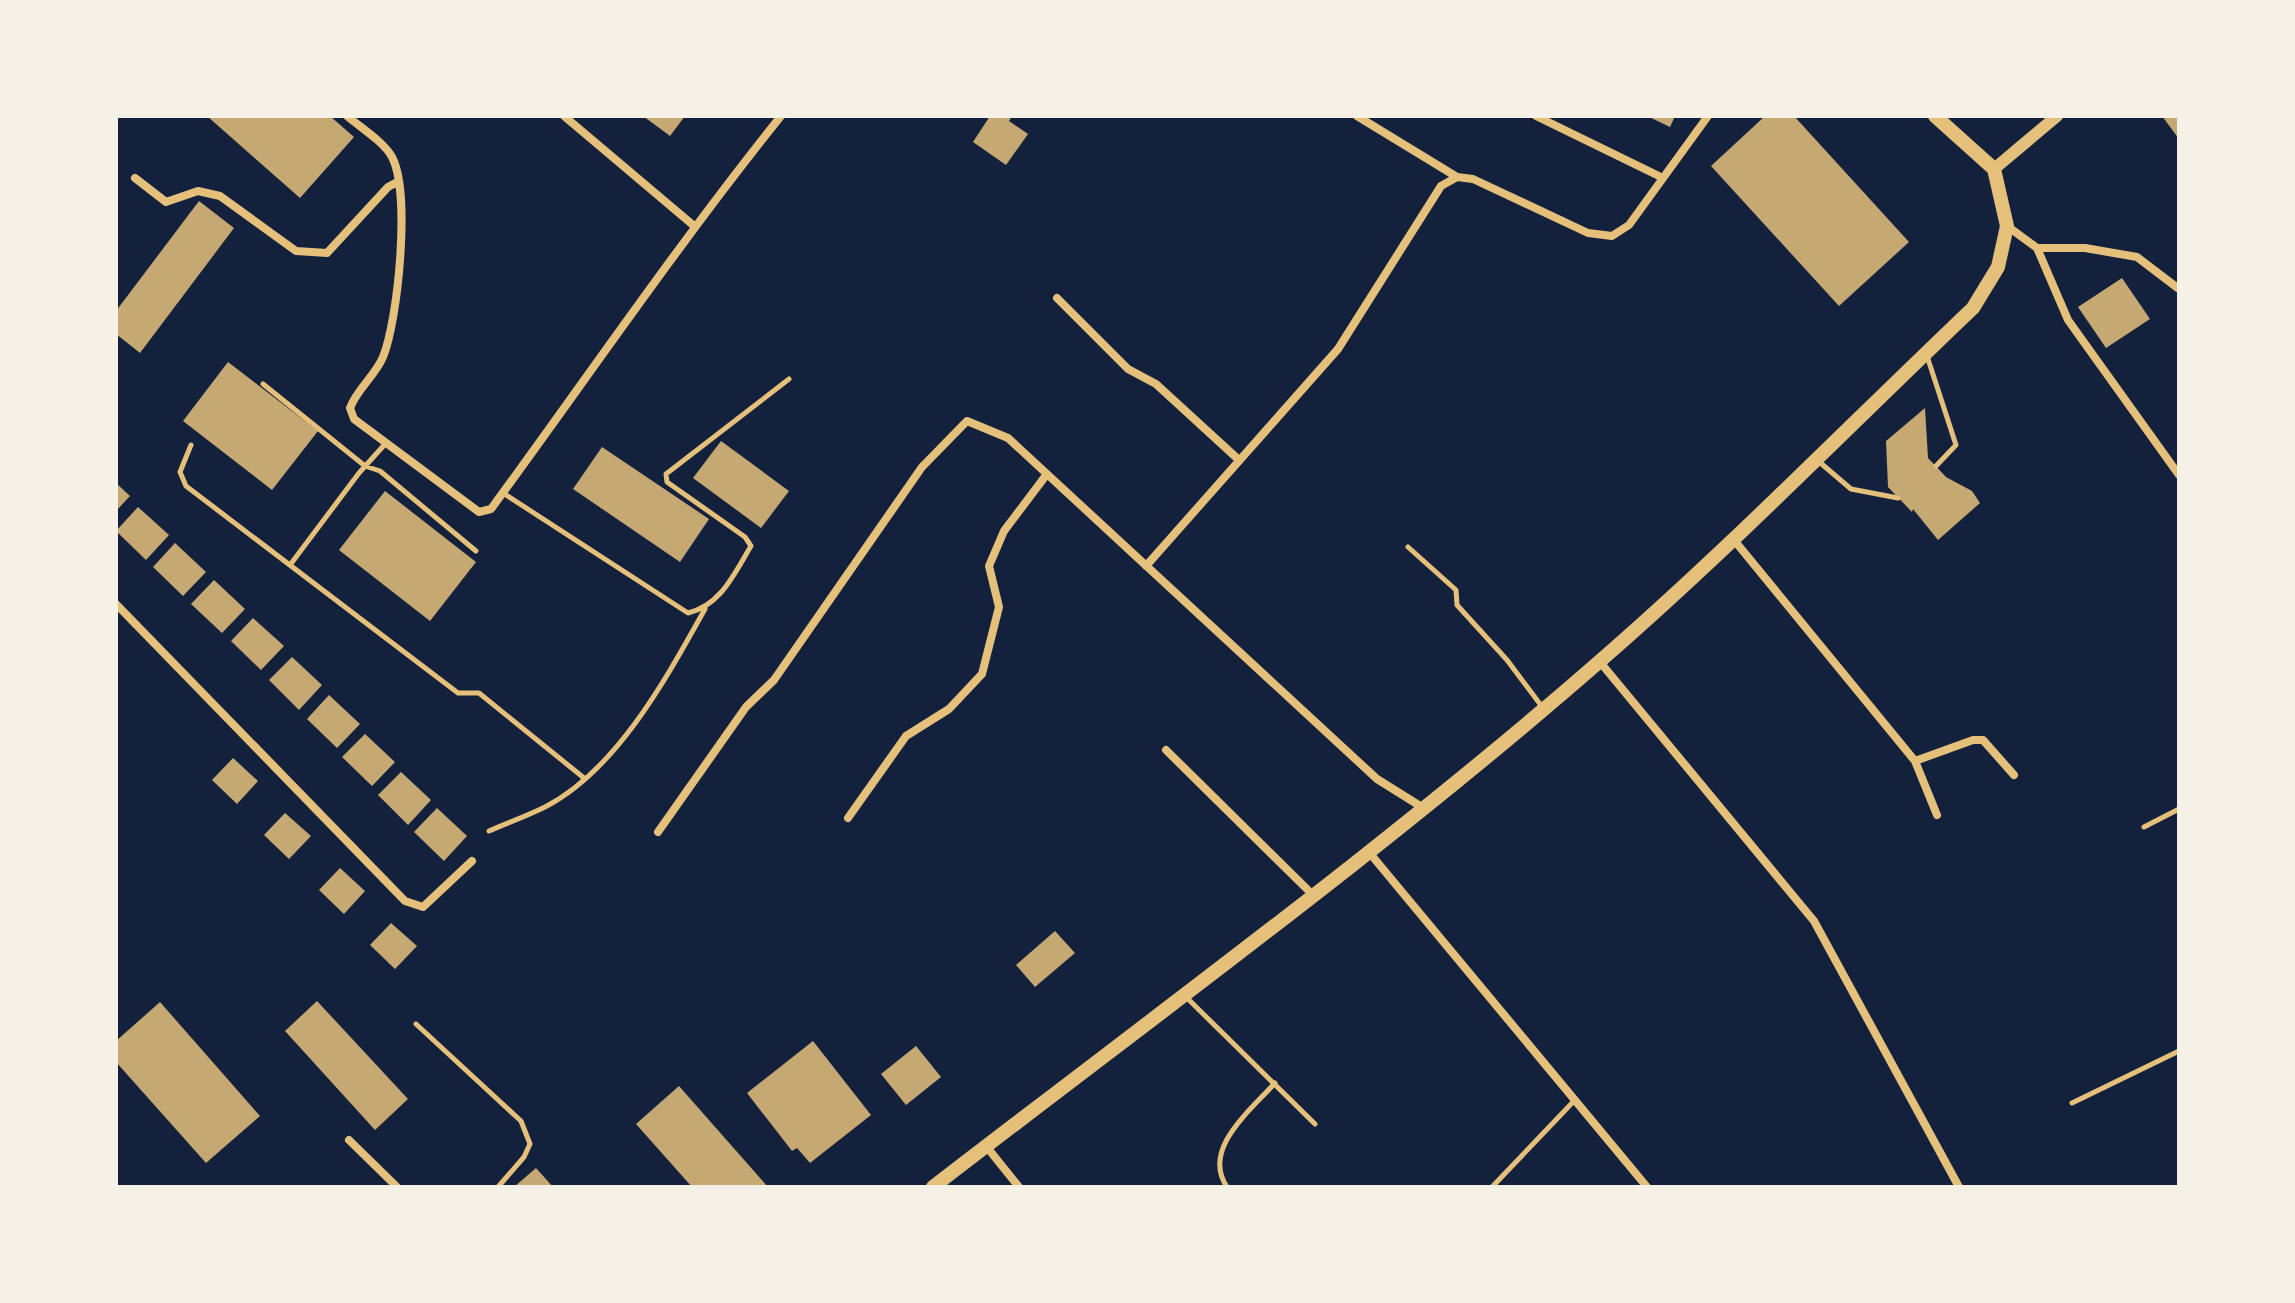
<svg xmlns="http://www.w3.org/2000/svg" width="2295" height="1303" font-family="Inter,sans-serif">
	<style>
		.building { fill: #c6a872 }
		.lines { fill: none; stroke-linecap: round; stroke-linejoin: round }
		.service { stroke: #e5c07b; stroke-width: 5 }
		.minor { stroke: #e5c07b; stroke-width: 8 }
		.tertiary { stroke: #e5c07b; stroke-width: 12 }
		.secondary { stroke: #e5c07b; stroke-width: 14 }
	</style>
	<rect width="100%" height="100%" fill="#14213d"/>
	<path class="building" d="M207,116h123l24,21 -54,61z
		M643,116h42l-15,20z
		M990,116h22l-3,5 19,13 -22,31 -33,-23z
		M1647,116h28l-5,11z
		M1765,116h29l115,126 -70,64 -128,-140z
		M2162,116h17v23z
		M199,201l35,27 -94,125 -24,-19v-23z
		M2122,278l28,41 -44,29 -28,-41z
		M228,362l90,69 -46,59 -89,-69z
		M1925,408l3,50 18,19 26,14 8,12 -42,37 -25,-31 -1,3 -24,-25 -2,-46z
		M721,441l68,50 -28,37 -68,-50z
		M602,447l107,72 -29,43 -107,-73z
		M116,483l14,13 -14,15z
		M385,491l91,71 -46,59 -91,-71z
		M138,507l31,28 -23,25 -30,-29z
		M175,543l31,29 -23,24 -30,-29z
		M214,580l31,29 -23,24 -31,-29z
		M253,618l31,28 -23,24 -30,-29z
		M292,657l30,28 -23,25 -30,-30z
		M329,695l31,29 -23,24 -30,-29z
		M365,734l30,28 -23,24 -30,-29z
		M233,758l25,23 -21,23 -25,-24z
		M401,772l30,28 -23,25 -30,-30z
		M437,808l30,28 -23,25 -30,-29z
		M285,813l26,23 -22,23 -25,-24z
		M340,868l25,23 -21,23 -25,-24z
		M391,923l26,23 -22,23 -25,-24z
		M1055,931l20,22 -40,34 -19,-22z
		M317,1001l91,98 -33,31 -90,-99z
		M160,1002l100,114 -54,47 -90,-101v-21z
		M813,1041l58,74 -61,48 -13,-15 -5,3 -45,-58z
		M916,1046l25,31 -35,28 -25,-31z
		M679,1086l89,101h-76l-56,-63z
		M536,1168l17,19h-39z"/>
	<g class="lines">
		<path class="service" d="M1927,356l29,89 -20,21
			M263,384l102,82 15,5 96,80
			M191,445l-11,27 6,14 272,207h21l105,85
			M1817,460l34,29 47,9
			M503,493l185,120c33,-8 46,-39 63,-67l-6,-9 -78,-55 -1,-8 123,-95
			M1408,547l48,43 1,15 50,55 36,48
			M290,565l69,-92 27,-30
			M2144,827l35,-18
			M489,831c18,-8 38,-15 56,-24 72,-37 122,-130 160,-198
			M1185,996l130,128
			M416,1024l105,97 9,23 -6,13 -26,30
			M2072,1103l107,-52
			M1227,1187c-26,-38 24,-77 48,-104
			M1492,1187l81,-85"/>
		<path class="minor" d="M347,116c13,11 37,26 45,41 19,36 6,163 -9,200 -8,19 -26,32 -33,51l4,11 125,93 12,-3c96,-131 188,-266 290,-393
			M564,116l129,109
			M1357,116l100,61 16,2 115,54 24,3 17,-11 79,-109
			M1536,116l127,62
			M135,178l31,24 32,-11 22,5 76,55 31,2 61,-66 11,-6
			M2007,226l30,22 31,72 111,155
			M2037,248h48l52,9 42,32
			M1057,298l71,71 28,15 83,76
			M1734,540l181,221 22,54
			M1146,566l192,-217 103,-163 16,-9
			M116,604l289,297 18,6 49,-46
			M1600,662l214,259 145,266
			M1166,750l146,144
			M1915,761l58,-21h10l31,35
			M848,818l58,-82 43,-27 33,-35 17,-67 -10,-41 15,-35 43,-57
			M658,832l88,-125 28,-27 148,-213 45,-46 41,17 369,341 48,30
			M1368,851l279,336
			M349,1140l48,47
			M986,1146l33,41"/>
		<path class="tertiary" d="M1994,169l63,-53"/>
		<path class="secondary" d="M933,1187c224,-173 454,-340 667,-526 129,-112 249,-235 373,-353l25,-41 9,-41 -13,-57 -59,-53"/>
	</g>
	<rect width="2295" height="1303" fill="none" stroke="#f6f1e7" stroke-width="236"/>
</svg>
